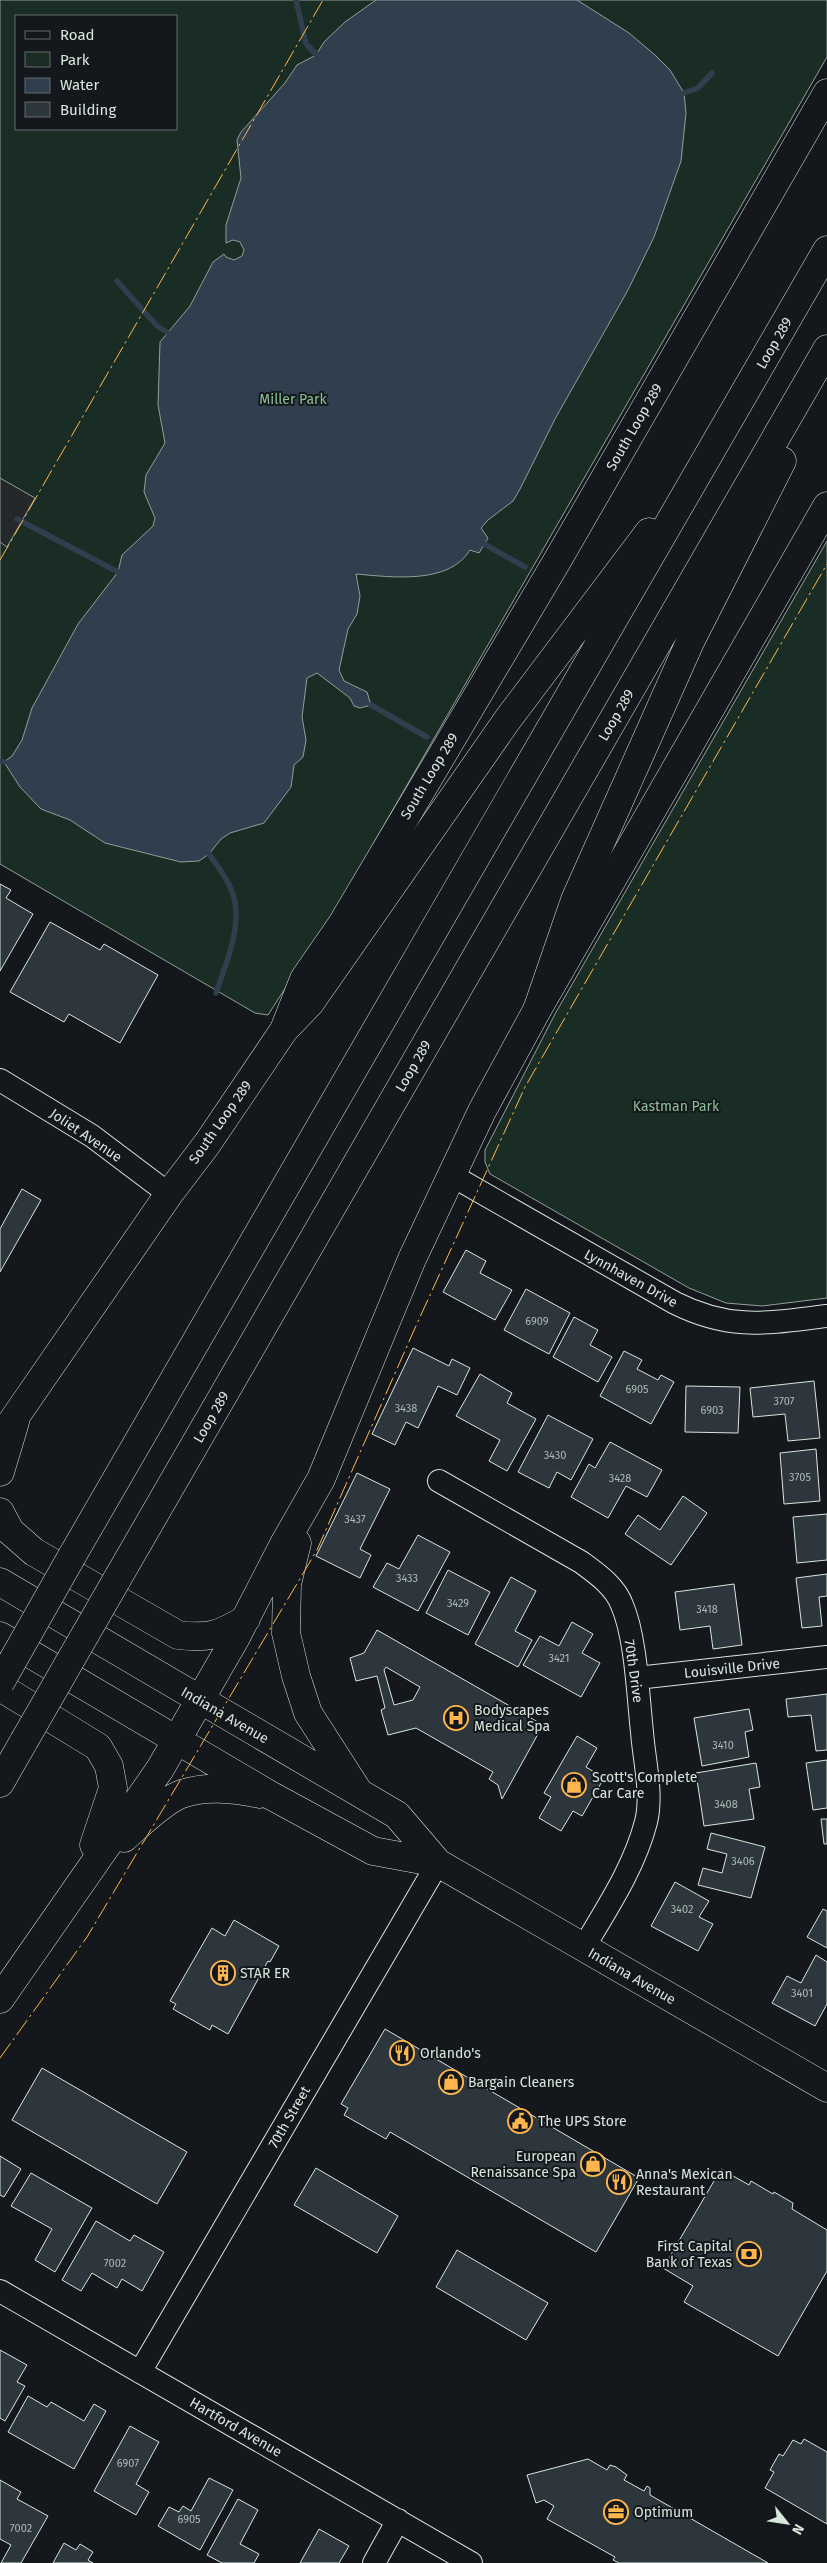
<svg xmlns="http://www.w3.org/2000/svg" width="827" height="2563" font-family="'Fira Sans',sans-serif">
	<style>
		.green { fill: #1a2d24; stroke: #939e99; fill-rule: evenodd }
		.parking { fill: #24282b; stroke: #939e99 }
		.water { fill: #2f3f4d; stroke: #939e99 }
		.lines { fill: none; stroke-linecap: round; stroke-linejoin: round }
		.stream { stroke: #2f3f4d; stroke-width: 5.5 }
		.building { fill: #2c363c; stroke: #d8e6dc; fill-rule: evenodd }
		.minor-casing { stroke: #d8e6dc; stroke-width: 24 }
		.major-casing { stroke: #d8e6dc; stroke-width: 29 }
		.highway-casing { stroke: #d8e6dc; stroke-width: 29 }
		.minor { stroke: #14181c; stroke-width: 22 }
		.major { stroke: #14181c; stroke-width: 28 }
		.highway { stroke: #14181c; stroke-width: 28 }
		.highway-bridge-casing { stroke: #d8e6dc; stroke-width: 29; stroke-linecap: butt }
		.highway-bridge { stroke: #14181c; stroke-width: 28 }
		.power { stroke: #ffb74d; stroke-width: 1; stroke-dasharray: 18 4 2.5 4; stroke-linecap: butt }
		.labels { text-anchor: middle; stroke-width: 4; stroke-linejoin: round; paint-order: stroke }
		.number-label { font-size: 11px; fill: #adbab4 }
		.street-label { font-size: 14px; fill: #d8e6dc; stroke: #14181c }
		.park-label { font-size: 14px; fill: #8ac095; stroke: #14181c }
		.poi-label { font-size: 14px; fill: #d8e6dc; stroke: #14181c; text-anchor: start }
	</style>
	<rect width="100%" height="100%" fill="#14181c"/>
	<path class="green" d="M0,0h827v57l-496,860 -63,98 -13,-2 -255,-149zM16,16h160v113h-160z
		M827,541v757l-65,8 -36,-3 -37,-15 -199,-114 -5,-12v-12l70,-136z"/>
	<path class="parking" d="M0,478l35,20 -28,49 -7,-5z"/>
	<path class="water" d="M376,0h201l52,33 26,22 15,15 14,23 2,20 -5,48 -27,76 -26,53 -73,129 -35,70 -7,12 -25,19 -7,8 7,10 -9,15 -9,-3c-21,35 -79,27 -114,24l4,22 -3,18 -9,15 -9,41 5,11 23,11 4,13 -11,3 -6,-2 -4,-8 -33,-25 -10,5 -5,39 4,23 -3,17 -9,8 -3,22 -27,36 -34,10 -9,6 -12,15 -10,7 -18,1 -76,-19 -35,-23 -29,-11 -21,-22 -16,-25 8,-6 10,-16 10,-32 46,-84 40,-52 4,-17 31,-29 2,-8 -11,-26 2,-17 19,-32 -7,-38 2,-63 30,-36 23,-44 11,-8 2,3 8,3 8,-4 2,-6 -4,-8 -7,-2 -7,3v-18l15,-47 -4,-38 4,-8 44,-49 12,-18 19,-10 8,-13 21,-20z"/>
	<g class="lines">
		<path class="stream" d="M296,0l10,44 11,11
			M684,93l14,-5 14,-15
			M117,281l40,45 10,6
			M17,519l101,53
			M484,544l41,23
			M371,705l56,32
			M0,761l4,1
			M209,854c9,13 19,25 24,40 10,32 -7,69 -17,99"/>
	</g>
	<path class="building" d="M0,884l11,6 -5,8 27,16 -33,57z
		M50,922l50,28 4,-6 54,31 -38,68 -51,-29 -5,8 -54,-30z
		M22,1189l19,11 -41,72v-43z
		M466,1250l20,11 -6,12 32,17 -17,30 -52,-28z
		M526,1289l44,24 -21,41 -45,-24z
		M574,1317l24,13 -8,15 22,12 -14,25 -45,-25z
		M413,1348l36,18 3,-7 18,9 -13,27 -19,-9 -20,42 -12,-6 -11,23 -23,-11z
		M624,1351l18,9 -5,9 21,11 3,-5 13,7 -23,42 -51,-28z
		M480,1374l32,19 -5,10 29,16 -29,52 -18,-10 11,-21 -44,-24z
		M814,1381l6,57 -32,3 -3,-27 -32,3 -3,-29z
		M686,1386l54,1 -2,46 -53,-1z
		M548,1415l45,24 -22,41 -14,-8 -8,16 -31,-16z
		M610,1442l52,28 -15,27 -21,-11 -18,32 -37,-21 18,-33 6,4z
		M816,1449l4,52 -36,3 -4,-51z
		M357,1473l33,16 -30,60 11,6 -11,23 -44,-22z
		M683,1496l24,17 -36,52 -46,-31 13,-19 22,15z
		M827,1514v46l-30,3 -4,-46z
		M418,1535l32,17 -32,59 -45,-24 14,-24 12,6z
		M448,1570l42,22 -22,43 -42,-22z
		M827,1574v22l-8,1 3,29 -20,2 -6,-50z
		M511,1577l25,14 -21,40 17,9 -14,27 -43,-23z
		M734,1584l8,61 -29,4 -3,-23 -30,4 -5,-38z
		M572,1622l21,12 -11,19 18,10 -19,34 -58,-32 17,-29 19,10z
		M377,1630l166,95 -41,74 -4,-14 -9,-6 4,-7 -77,-44 -28,7 -7,-25 4,-2 -8,-32 -21,5 -6,-23 14,-5zM386,1667l34,20 -7,13 -19,5 -10,-35z
		M827,1694v56l-11,1 -5,-36 -23,2 -2,-18z
		M749,1709l4,21 -8,2 4,25 -47,9 -8,-48z
		M577,1736l20,12 -11,19 18,11 -22,38 -9,-5 -12,20 -22,-13 12,-21 -7,-4z
		M827,1760v48l-14,2 -7,-47z
		M756,1763l4,24 -11,2 5,30 -50,7 -8,-53z
		M821,1819h6v25h-3z
		M711,1833l54,14 -14,51 -53,-13 5,-17 19,5 5,-19 -20,-5z
		M675,1882l34,19 -10,16 14,7 -15,27 -47,-25z
		M823,1909l4,2v37l-20,-11z
		M234,1920l45,26 -9,16 -2,-1 -40,73 -16,-9 -2,5 -37,-21 3,-5 -6,-3 42,-73 13,8z
		M816,1955l11,7v42l-12,22 -43,-23 15,-27 14,7z
		M385,2029l254,149 -43,74 -206,-120 -4,7 -42,-24 4,-7 -7,-4z
		M42,2068l145,84 -30,52 -145,-84z
		M0,2156l21,13 -17,28 -4,-2z
		M316,2168l82,48 -21,37 -83,-48z
		M721,2169l28,16 2,-4 22,13 1,-2 19,11 -1,6 35,21v41l-49,85 -94,-54 9,-16 -30,-18z
		M31,2173l61,35 -37,64 -20,-12 17,-31 -41,-23z
		M96,2221l34,20 4,-6 30,17 -22,39 -20,-12 -5,9 -25,-15 -11,18 -19,-11z
		M457,2250l91,53 -22,37 -90,-53z
		M0,2350l27,15 -10,17 8,4 -20,35 -5,-3z
		M28,2396l19,11 4,-5 33,19 10,-17 12,7 -32,58 -66,-37z
		M130,2426l29,16 -23,42 13,8 -13,23 -42,-24z
		M804,2439l23,13v72l-62,-36 9,-16 -4,-2 9,-16 4,2 10,-16 8,4z
		M588,2459l19,11 3,-5 6,2 11,8 -3,5 20,11 3,-5 3,2v7l118,68h-149l-6,-3 2,-3 -68,-38 7,-13 -10,-6 -8,3 -9,-28z
		M209,2478l24,12 -33,60 -42,-24 11,-19 10,5 4,-6 8,5z
		M0,2480l21,12 -4,7 31,17 -27,47h-20l10,-18 -11,-6z
		M238,2499l20,11 -18,34 19,10 -5,9h-32l-15,-8z
		M319,2529l30,17 -10,17h-39z
		M64,2543l12,7 4,-6 13,8 -5,8 5,3h-40z"/>
	<g class="lines">
		<defs>
			<path id="minor" d="M0,1080l92,56 77,58
				M451,1175l224,128c56,28 93,20 152,13
				M439,1481l142,81c15,11 34,24 41,43 14,32 16,91 20,127 2,28 11,62 4,90 -12,46 -39,86 -62,125
				M637,1678l190,-21
				M0,2291l471,272
				M140,2372l298,-509
				M374,2563l24,-43"/>
			<path id="major" d="M0,1439l169,-245 38,-50 77,-114 20,-51 38,-55 215,-363 270,-468
				M0,1472l15,-50
				M0,1512l10,19 24,21 144,83c30,4 42,0 68,-16
				M297,1543l-10,41 -1,49 10,43 12,37 50,78
				M0,1582l397,233 41,48 389,225
				M0,1636l270,159 103,56 65,12
				M0,1687l98,60 11,19 4,22 -19,57
				M124,1838c15,-13 37,-35 55,-43 26,-10 55,-6 81,-1
				M0,1999l160,-230 75,-130 49,-95 37,-65 91,-220 70,-148 55,-101 290,-504"/>
			<path id="highway" d="M537,1010l38,-110 115,-258 92,-181
				M284,1030l26,-27 198,-284 141,-187
				M72,1556l755,-1306
				M116,1581l711,-1232
				M0,1783l24,-42"/>
		</defs>
		<use href="#minor" class="minor-casing"/>
		<use href="#major" class="major-casing"/>
		<use href="#highway" class="highway-casing"/>
		<use href="#minor" class="minor"/>
		<use href="#major" class="major"/>
		<use href="#highway" class="highway"/>
		<defs>
			<path id="highway-bridge" d="M0,1683l72,-127
				M24,1741l92,-160"/>
		</defs>
		<use href="#highway-bridge" class="highway-bridge-casing"/>
		<use href="#highway-bridge" class="highway-bridge"/>
		<path class="power" d="M0,560l323,-560
			M0,2058l87,-121 230,-387 98,-222 110,-241 302,-523"/>
	</g>
	<defs>
		<symbol id="hospital-ring" viewBox="-11 -11 22 22"><circle r="9.5" fill="#14181c" stroke="#ffb74d" stroke-width="1.5"/><path d="M-5-5h3v3.5h4V-5h3V5h-3V1.5h-4V5h-3Z" fill="#ffb74d"/></symbol>
		<symbol id="shop-ring" viewBox="-11 -11 22 22"><circle r="9.5" fill="#14181c" stroke="#ffb74d" stroke-width="1.5"/><path d="M-5-2.5h2.3a2.7 3.5 0 0 1 5.4 0H5L5.5 6h-11ZM-1.5-2.5h3a1.5 2.3 0 0 0-3 0Z" fill="#ffb74d"/></symbol>
		<symbol id="building-ring" viewBox="-11 -11 22 22"><circle r="9.5" fill="#14181c" stroke="#ffb74d" stroke-width="1.5"/><path d="M-4-6H4V6H1V3H-1V6H-4ZM-2.5-4.3h1.7v1.8h-1.7ZM.8-4.3h1.7v1.8H.8ZM-2.5-1h1.7V.8h-1.7ZM.8-1h1.7V.8H.8Z" fill="#ffb74d"/></symbol>
		<symbol id="restaurant-ring" viewBox="-11 -11 22 22"><circle r="9.5" fill="#14181c" stroke="#ffb74d" stroke-width="1.5"/><path d="M-5-6h1v4h1v-4h1v4h1v-4h1v5L-1.5 .5V6h-2V.5L-5-1ZM5-6V6H3V1.5H1.5Q1.5-4 5-6Z" fill="#ffb74d"/></symbol>
		<symbol id="civic-ring" viewBox="-11 -11 22 22"><circle r="9.5" fill="#14181c" stroke="#ffb74d" stroke-width="1.5"/><path d="M-.6-6.5H3V-4.5H.6V-3L4-1V1h2V6H-6V1h2V-1L-.6-3ZM-1.2 2.5V6h2.4V2.5Z" fill="#ffb74d"/></symbol>
		<symbol id="bank-ring" viewBox="-11 -11 22 22"><circle r="9.5" fill="#14181c" stroke="#ffb74d" stroke-width="1.5"/><path d="M-6-4H6V4H-6ZM0-2.3a2.3 2.3 0 1 0 0 4.6a2.3 2.3 0 1 0 0-4.6Z" fill="#ffb74d"/></symbol>
		<symbol id="office-ring" viewBox="-11 -11 22 22"><circle r="9.5" fill="#14181c" stroke="#ffb74d" stroke-width="1.5"/><path d="M-6-3h4V-5.5h4V-3h4V5H-6ZM-1-4.5V-3h2v-1.5ZM-6 0V1H6V0Z" fill="#ffb74d"/></symbol>
	</defs>
	<g fill-rule="evenodd">
		<use href="#hospital-ring" x="442" y="1704" width="28" height="28"/>
		<use href="#shop-ring" x="560" y="1771" width="28" height="28"/>
		<use href="#building-ring" x="209" y="1959" width="28" height="28"/>
		<use href="#restaurant-ring" x="388" y="2039" width="28" height="28"/>
		<use href="#shop-ring" x="437" y="2068" width="28" height="28"/>
		<use href="#civic-ring" x="506" y="2107" width="28" height="28"/>
		<use href="#shop-ring" x="579" y="2150" width="28" height="28"/>
		<use href="#restaurant-ring" x="605" y="2168" width="28" height="28"/>
		<use href="#bank-ring" x="735" y="2240" width="28" height="28"/>
		<use href="#office-ring" x="602" y="2498" width="28" height="28"/>
	</g>
	<g class="labels">
		<g class="number-label">
			<text x="537" y="1325">6909</text>
			<text x="637" y="1393">6905</text>
			<text x="784" y="1405">3707</text>
			<text x="406" y="1412">3438</text>
			<text x="712" y="1414">6903</text>
			<text x="555" y="1459">3430</text>
			<text x="800" y="1481">3705</text>
			<text x="620" y="1482">3428</text>
			<text x="355" y="1523">3437</text>
			<text x="407" y="1582">3433</text>
			<text x="458" y="1607">3429</text>
			<text x="707" y="1613">3418</text>
			<text x="559" y="1662">3421</text>
			<text x="723" y="1749">3410</text>
			<text x="726" y="1808">3408</text>
			<text x="743" y="1865">3406</text>
			<text x="682" y="1913">3402</text>
			<text x="802" y="1997">3401</text>
			<text x="115" y="2267">7002</text>
			<text x="128" y="2467">6907</text>
			<text x="189" y="2523">6905</text>
			<text x="21" y="2532">7002</text>
		</g>
		<g class="street-label">
			<text transform="translate(774 343) rotate(-60)" y="5">Loop 289</text>
			<text transform="translate(634 427) rotate(-60)" y="5">South Loop 289</text>
			<text transform="translate(616 715) rotate(-60)" y="5">Loop 289</text>
			<text transform="translate(429 776) rotate(-59)" y="5">South Loop 289</text>
			<text transform="translate(413 1066) rotate(-60)" y="5">Loop 289</text>
			<text transform="translate(220 1122) rotate(-55)" y="5">South Loop 289</text>
			<text transform="translate(86 1135) rotate(34)" y="5">Joliet Avenue</text>
			<text transform="translate(631 1278) rotate(29)" y="5">Lynnhaven Drive</text>
			<text transform="translate(211 1417) rotate(-60)" y="5">Loop 289</text>
			<text transform="translate(732 1668) rotate(-6)" y="5">Louisville Drive</text>
			<text transform="translate(634 1671) rotate(82)" y="5">70th Drive</text>
			<text transform="translate(225 1715) rotate(30)" y="5">Indiana Avenue</text>
			<text transform="translate(632 1976) rotate(30)" y="5">Indiana Avenue</text>
			<text transform="translate(289 2117) rotate(-60)" y="5">70th Street</text>
			<text transform="translate(236 2427) rotate(30)" y="5">Hartford Avenue</text>
		</g>
		<g class="park-label">
			<text x="293" y="404">Miller Park</text>
			<text x="676" y="1111">Kastman Park</text>
		</g>
		<g class="poi-label">
			<text x="474" y="1715">Bodyscapes<tspan x="474" dy="16">Medical Spa</tspan></text>
			<text x="592" y="1782">Scott's Complete<tspan x="592" dy="16">Car Care</tspan></text>
			<text x="240" y="1978">STAR ER</text>
			<text x="420" y="2058">Orlando's</text>
			<text x="468" y="2087">Bargain Cleaners</text>
			<text x="538" y="2126">The UPS Store</text>
			<text x="576" y="2161" text-anchor="end">European<tspan x="576" dy="16">Renaissance Spa</tspan></text>
			<text x="636" y="2179">Anna's Mexican<tspan x="636" dy="16">Restaurant</tspan></text>
			<text x="732" y="2251" text-anchor="end">First Capital<tspan x="732" dy="16">Bank of Texas</tspan></text>
			<text x="634" y="2517">Optimum</text>
		</g>
	</g>
	<rect x="15" y="15" width="162" height="115" fill="#14181c" stroke="#626a69"/>
	<rect x="25" y="31" width="25" height="8" fill="#14181c" stroke="#626a69"/>
	<text x="60" y="40" font-size="15" fill="#d8e6dc">Road</text>
	<rect x="25" y="52" width="25" height="15" fill="#1a2d24" stroke="#626a69"/>
	<text x="60" y="65" font-size="15" fill="#d8e6dc">Park</text>
	<rect x="25" y="78" width="25" height="15" fill="#2f3f4d" stroke="#626a69"/>
	<text x="60" y="90" font-size="15" fill="#d8e6dc">Water</text>
	<rect x="25" y="102" width="25" height="15" fill="#2c363c" stroke="#626a69"/>
	<text x="60" y="115" font-size="15" fill="#d8e6dc">Building</text>
	<g transform="translate(787 2523) rotate(120)" stroke="#14181c" stroke-width="4" paint-order="stroke">
	<path d="M0-4L9 19L0 12L-9 19Z" fill="#d8e6dc"/>
	<text y="-8" font-size="14" font-weight="bold" text-anchor="middle" fill="#d8e6dc">N</text>
	</g>
</svg>
